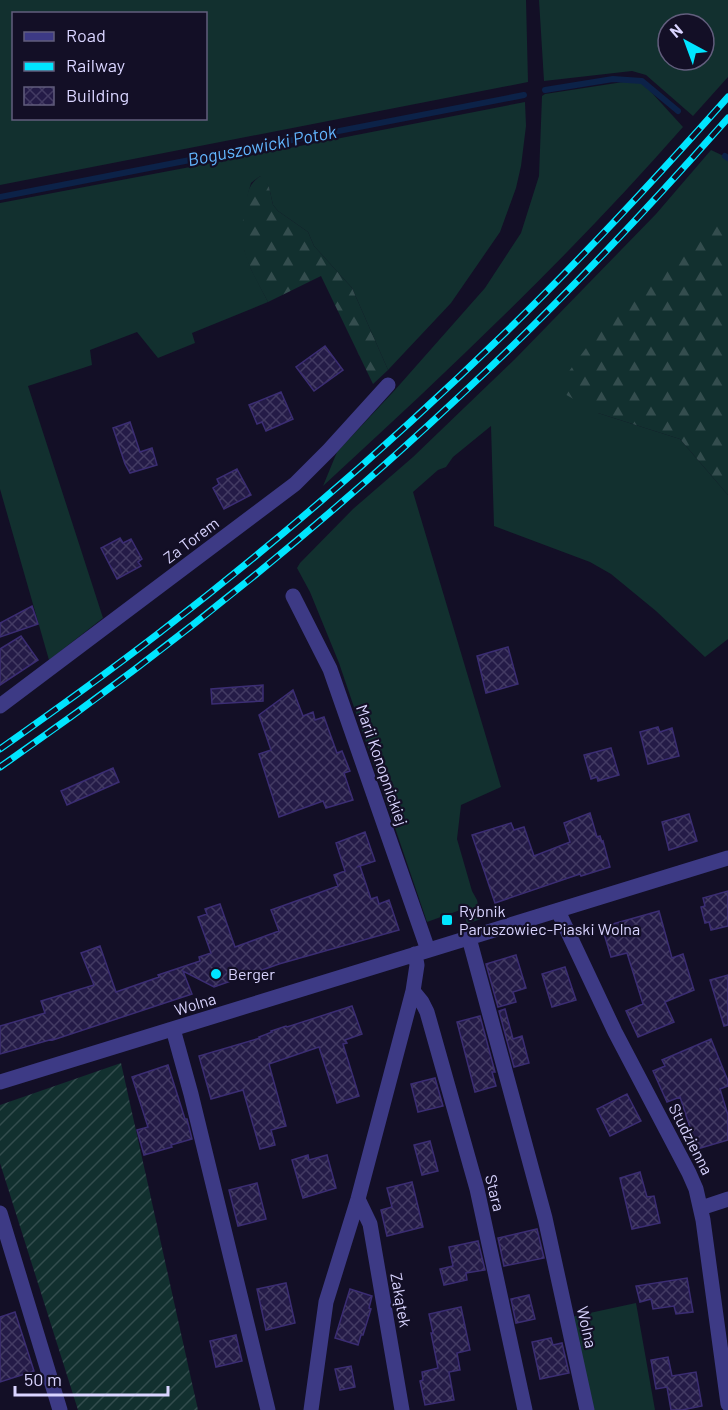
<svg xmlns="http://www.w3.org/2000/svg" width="728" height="1410" font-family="Barlow,sans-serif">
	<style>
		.grass { fill: #12302f; fill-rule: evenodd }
		.forest { fill: url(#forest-firs) }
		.garden { fill: url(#garden-furrows) }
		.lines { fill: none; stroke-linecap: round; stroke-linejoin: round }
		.stream { stroke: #0c2248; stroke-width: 6 }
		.building { fill: url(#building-cross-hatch); stroke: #3b2d73; stroke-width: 1.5 }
		.minor { stroke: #3d3a85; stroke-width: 15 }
		.rail-casing { stroke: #00e5ff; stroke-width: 7 }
		.rail { stroke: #130f26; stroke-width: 4.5; stroke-dasharray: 14; stroke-linecap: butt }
		.poi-dot { fill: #00e5ff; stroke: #130f26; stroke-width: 2 }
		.labels { text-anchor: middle; stroke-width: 4.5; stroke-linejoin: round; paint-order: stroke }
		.street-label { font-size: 16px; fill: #d9d4ff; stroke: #130f26 }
		.poi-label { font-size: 16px; fill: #d9d4ff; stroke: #130f26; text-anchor: start }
		.water-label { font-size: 18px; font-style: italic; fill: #62b6ff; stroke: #130f26 }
	</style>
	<defs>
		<pattern id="forest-firs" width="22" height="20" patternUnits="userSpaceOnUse" patternTransform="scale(1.5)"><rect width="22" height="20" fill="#12302f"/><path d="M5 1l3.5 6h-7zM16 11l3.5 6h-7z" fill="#344d4e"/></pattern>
		<pattern id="garden-furrows" width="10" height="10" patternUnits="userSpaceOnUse" patternTransform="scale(1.5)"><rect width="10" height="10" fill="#12302f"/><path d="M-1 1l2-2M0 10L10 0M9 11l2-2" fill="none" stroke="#344d4e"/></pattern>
		<pattern id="building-cross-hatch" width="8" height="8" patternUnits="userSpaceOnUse" patternTransform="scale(1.5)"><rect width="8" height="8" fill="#241b47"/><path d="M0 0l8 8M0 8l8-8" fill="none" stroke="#433b63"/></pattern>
	</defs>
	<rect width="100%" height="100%" fill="#130f26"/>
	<path class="grass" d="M0,0h526l2,82 -528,103zM14,14h192v104h-192z
		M539,0h189v77l-35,39 -47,-41 -14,-4 -88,10zM668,24h36v36h-36z
		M623,82h19l41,45c-111,127 -235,244 -360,359l14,-34 57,-61 91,-103 36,-55 18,-57 3,-80 3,-2z
		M525,102l1,24 -5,40 -5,22 -16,44 -49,71 -63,67 -36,-82 -38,-42 -6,-14 -30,-21 -5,-6 -4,-18 -9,-11 -9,7 -3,11 -4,55 7,20 17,33 -76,31 3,10 -37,15 -21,-26 -47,18 2,15 -64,21 75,232 -54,42 -49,-171v-286l264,-50z
		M711,150l17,8v54l-130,201 82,26 48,56v144l-23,18 -49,-46 -45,-37 -21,-12 -96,-36 -3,-100 -38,31 -7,10 -8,3 -25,22 88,295 -40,18 -4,34 15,52 5,9 4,19 -14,5 -4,-15 -36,13 -88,-259 -29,-71 -13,-24 3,-5 53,-54 60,-52 102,-98 141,-145z
		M636,1303l19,107h-63l-21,-93z"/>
	<path class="forest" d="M260,176l4,3 5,8 4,18 5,6 30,21 6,14 38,42 36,82 -15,14 -52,-108 -53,26c-11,-21 -27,-46 -26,-70 0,-9 2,-19 4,-28 2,-14 3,-19 14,-28z
		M728,209v286l-48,-56 -82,-26 -42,-24 55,-75z"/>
	<path class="garden" d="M121,1063l77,347h-120l-78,-247v-58z"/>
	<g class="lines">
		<path class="stream" d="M545,90l68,-11 29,2 36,30
			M725,156l3,2
			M0,197l524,-102"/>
	</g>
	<path class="building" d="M325,346l18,24 -29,21 -18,-24z
		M281,392l12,27 -27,12 -4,-9 -5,2 -8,-19z
		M130,422l10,30 12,-4 5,17 -27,8 -5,-9 -12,-36z
		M237,469l14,26 -27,14 -11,-21 6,-4 -2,-5z
		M120,538l3,5 8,-4 11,20 -4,3 3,4 -24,13 -16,-31z
		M32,606l6,18 -38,13v-14z
		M21,636l17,24 -38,25v-36z
		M508,647l10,37 -32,9 -9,-37z
		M263,685v16l-51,3 -1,-15z
		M293,690l10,26 10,-4 2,8 9,-3 13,36 5,-2 8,20 -6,2 9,27 -27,8 -3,-7 -44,16 -20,-63 12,-4 -12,-35z
		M658,727l2,5 12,-4 7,28 -31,8 -8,-32z
		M611,748l8,27 -21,6 -1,-4 -6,2 -7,-24z
		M113,768l6,14 -52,23 -6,-14z
		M590,813l7,24 3,-1 2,6 1,-1 7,26 -29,9 -1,-2 -85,29 -23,-68 39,-12 3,7 10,-3 10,29 36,-14 -6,-19z
		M689,814l8,27 -28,9 -7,-28z
		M365,832l10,29 -18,6 3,-1 11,33 6,-2 2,7 10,-4 10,30 -120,34 -65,23 -31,-16 9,23 -139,46v-1l-53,15v-28l45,-13 -4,-12 53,-16 -13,-32 19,-7 16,46 43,-15 -1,-2 42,-14 -1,-4 12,-4 -13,-36 9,-3 -2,-5 15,-5 15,43 44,-16 -8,-21 67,-24 -4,-11 11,-4 -9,-28z
		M728,891v35l-17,4 -2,-8 -4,1 -4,-16 4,-1 -2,-8z
		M659,911l13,47 11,-4 11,36 -29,12 9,20 -36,15 -12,-26 17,-7 -16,-51 -16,4 -9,-30z
		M516,955l10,33 -13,4 3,10 -18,5 -12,-43z
		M565,967l11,33 -24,7 -10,-33z
		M728,975v50l-4,1 -14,-46z
		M352,1006l10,28 -17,6 2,3 -4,1 16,52 -22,7 -18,-56 -50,17 17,62 -15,4 4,15 -15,4 -17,-59 -32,9 -12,-43 61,-18 -1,-1 13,-5 -1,-1 15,-5 1,1z
		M505,1009l8,30 9,-3 7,27 -15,4 -15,-56z
		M480,1016l15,56h-3l4,14 -21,6 -18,-70z
		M711,1039l17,42v5l-8,3 8,26v25l-31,9 -17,-52 -13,5 -14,-31 12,-5 -3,-6z
		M168,1065l17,54h2l5,20 -21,6 1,2 -28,8 -7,-25 11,-3 -16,-50z
		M435,1078l8,28 -25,6 -7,-28z
		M627,1094l14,27 -31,15 -13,-27z
		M430,1141l8,30 -16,4 -8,-30z
		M308,1155l1,5 18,-5 9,33 -33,10 -11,-38z
		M640,1172l7,25 7,-1 6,27 -28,6 -12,-51z
		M412,1182l11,45 -36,9 -6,-26 11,-3 -5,-19z
		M257,1183l9,36 -28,7 -9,-36z
		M537,1229l7,29 -40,8 -6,-28z
		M478,1241l7,29 -19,3 1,7 -23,5 -4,-16 13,-3 -4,-19z
		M687,1278l6,34 -17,2 -2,-8 -21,3 -2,-10 -11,3 -4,-16z
		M286,1283l9,40 -29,7 -9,-41z
		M350,1289l22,7 -3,12 2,1 -8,26h-2l-3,10 -23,-7z
		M529,1295l6,24 -19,4 -5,-24z
		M461,1307l9,43 -13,3 3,17 -11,2 5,28 -29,5 -5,-24 3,-1 -1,-8 16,-4 -7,-35h2l-4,-19z
		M15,1312l19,59 -34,11v-65z
		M236,1335l6,26 -26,6 -6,-26z
		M551,1338l2,7 9,-2 7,30 -29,6 -8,-37z
		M668,1357l4,19 24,-4 6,34 -20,4h-11l-4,-23 -11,2 -5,-29z
		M351,1366l4,21 -15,3 -5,-21z"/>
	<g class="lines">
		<path class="minor" d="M293,596l37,73 98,281
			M0,706l295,-222 34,-34 59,-65
			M558,911l57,121 74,141 7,16 7,31 25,184
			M469,938l76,280 42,192
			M413,991l9,11 5,10 50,177 48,221
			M173,1029l18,65 77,316
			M0,1082l728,-224
			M358,1199l12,25 32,186
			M701,1208l27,-9
			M0,1213l60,197
			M311,1410l15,-108 32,-103 55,-208 4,-26 -2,-11"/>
		<defs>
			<path id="rail" d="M0,749c54,-38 107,-76 159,-116 122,-94 239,-196 349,-303 77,-75 149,-153 220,-233
				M0,767c163,-113 317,-237 462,-373 94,-87 181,-180 266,-276"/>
		</defs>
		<use href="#rail" class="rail-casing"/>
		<use href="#rail" class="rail"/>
	</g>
	<g class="poi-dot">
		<rect x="441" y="914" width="12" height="12" rx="3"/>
		<circle cx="216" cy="974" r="6"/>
	</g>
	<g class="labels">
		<g class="street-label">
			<text transform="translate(191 540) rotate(-37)" y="6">Za Torem</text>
			<text transform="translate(382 765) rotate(71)" y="6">Marii Konopnickiej</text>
			<text transform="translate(195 1004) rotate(-17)" y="6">Wolna</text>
			<text transform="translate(691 1139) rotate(63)" y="6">Studzienna</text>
			<text transform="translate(495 1193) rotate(76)" y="6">Stara</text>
			<text transform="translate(401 1300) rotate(80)" y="6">Zakątek</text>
			<text transform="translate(587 1327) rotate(77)" y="6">Wolna</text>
		</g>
		<g class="poi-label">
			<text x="459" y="917">Rybnik<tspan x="459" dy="18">Paruszowiec-Piaski Wolna</tspan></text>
			<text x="228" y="980">Berger</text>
		</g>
		<g class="water-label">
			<text transform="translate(262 146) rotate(-11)" y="6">Boguszowicki Potok</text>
		</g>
	</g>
	<rect x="12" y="12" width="195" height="108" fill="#130f26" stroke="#625e7d" stroke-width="1.5"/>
	<rect x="24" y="32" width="30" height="9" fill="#3d3a85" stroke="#625e7d" stroke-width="1.5"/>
	<text x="66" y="42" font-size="18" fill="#d9d4ff">Road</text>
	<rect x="24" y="62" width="30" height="9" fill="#00e5ff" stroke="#625e7d" stroke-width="1.5"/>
	<text x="66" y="72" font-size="18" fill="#d9d4ff">Railway</text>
	<rect x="24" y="87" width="30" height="18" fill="url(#building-cross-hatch)" stroke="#625e7d" stroke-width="1.5"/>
	<text x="66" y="102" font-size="18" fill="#d9d4ff">Building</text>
	<g transform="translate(686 42) rotate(319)"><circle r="28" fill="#130f26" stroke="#625e7d" stroke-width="1.5"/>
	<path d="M0-4.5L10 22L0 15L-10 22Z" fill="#00e5ff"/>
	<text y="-9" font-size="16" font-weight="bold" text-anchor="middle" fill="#d9d4ff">N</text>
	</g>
	<path d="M15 1386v9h153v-9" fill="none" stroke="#d9d4ff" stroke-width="3"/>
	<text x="24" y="1386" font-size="18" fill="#d9d4ff" stroke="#130f26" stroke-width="4.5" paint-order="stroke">50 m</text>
</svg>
